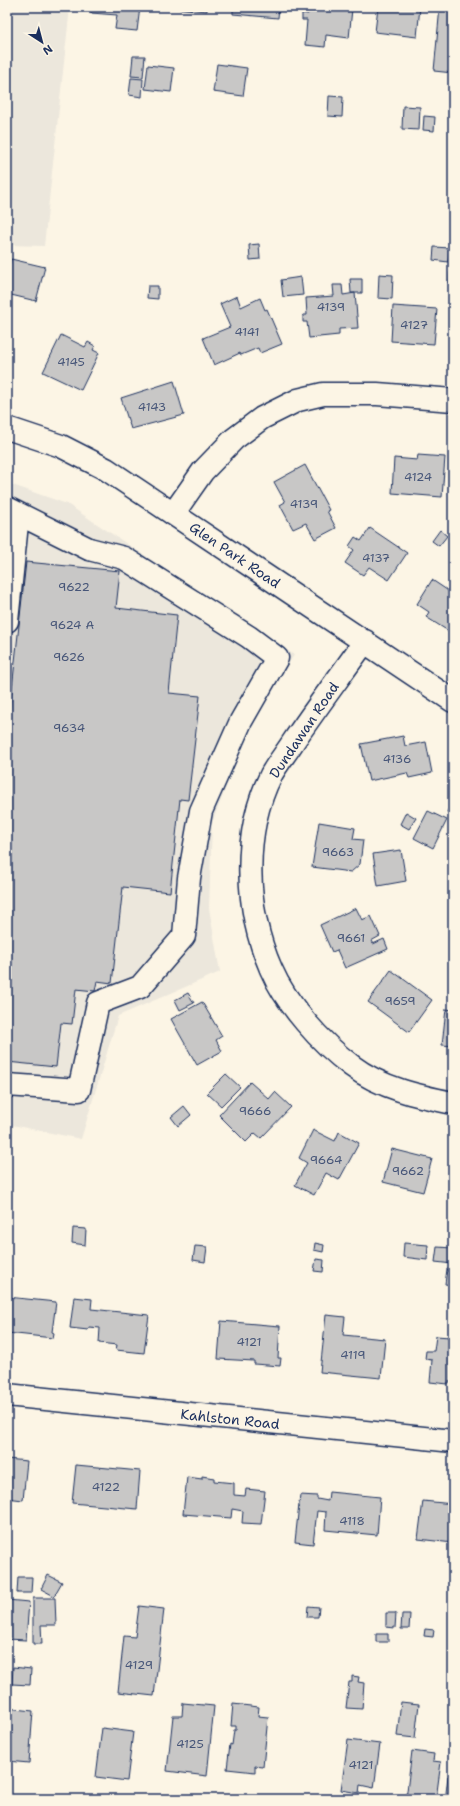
<svg xmlns="http://www.w3.org/2000/svg" width="460" height="1806" font-family="'Shantell Sans',sans-serif">
	<style>
		.built { fill: #ece7dc }
		.building { fill: #c8c7c6; stroke: #1b2f5e }
		.lines { fill: none; stroke-linecap: round; stroke-linejoin: round }
		.minor-casing { stroke: #1b2f5e; stroke-width: 25 }
		.minor { stroke: #fcf5e5; stroke-width: 22 }
		.labels { text-anchor: middle; stroke-width: 3.5; stroke-linejoin: round; paint-order: stroke }
		.number-label { font-size: 12px; fill: #465578 }
		.street-label { font-size: 14px; fill: #1b2f5e; stroke: #fcf5e5 }
	</style>
	<rect width="100%" height="100%" fill="#fcf5e5"/>
	<filter id="ink" filterUnits="userSpaceOnUse"><feTurbulence type="fractalNoise" baseFrequency=".025" numOctaves="2"/><feDisplacementMap in="SourceGraphic" scale="8" xChannelSelector="R" yChannelSelector="G"/><feConvolveMatrix kernelMatrix="1 2 1 2 8 2 1 2 1" color-interpolation-filters="sRGB"/></filter>
	<g filter="url(#ink)">
		<path class="built" d="M7,7h63l-26,239 -37,-1z
			M7,483l60,21 227,151 -44,71 -38,97 -3,85 11,64 -102,44 -37,123 -74,-15z"/>
		<path class="building" d="M91,7h49l-3,24 -22,-2 2,-14 -26,-2z
			M161,7h46v4z
			M233,7h46l-1,11 -45,-4z
			M309,7h45v2h-2l-3,29 -23,-3 -1,12 -20,-2 2,-25h-5v-7l6,1z
			M378,7h42l-3,30 -42,-5z
			M440,7h13v66l-19,-2z
			M133,56h12l-2,21 -12,-1z
			M217,64l30,4 -4,28 -30,-4z
			M148,65l26,3 -3,24 -26,-3z
			M131,78l12,1 -1,18 -13,-2z
			M329,96l14,1 -1,20 -14,-1z
			M403,106l17,1 -1,23 -17,-1z
			M424,116l11,1 -1,14 -11,-1z
			M259,244l1,15 -10,1 -1,-15z
			M434,247l16,1 -2,14 -15,-2z
			M11,259l34,8 -9,34 -29,-7v-20z
			M450,272h3v12h-4z
			M379,274l14,1 -1,24 -14,-1z
			M301,277l2,18 -20,2 -2,-17z
			M350,279h12v14h-11z
			M333,285h9l1,10 12,-2 3,35 -19,1v6l-30,3 -2,-16h-4v-7h4l-1,-17 28,-2z
			M148,286h10v13l-11,-1z
			M237,296l4,11 19,-9 5,12 2,-1 15,35 -22,9 -2,-5 -17,7 -1,-2 -26,12 -11,-27 27,-11 -10,-23z
			M393,306l44,3 -3,35 -43,-3z
			M61,335l24,12 3,-5 7,4 -2,4 6,3 -18,37 -38,-18z
			M174,381l10,34 -53,14 -10,-31z
			M418,455l27,2 -3,40 -50,-4 2,-35 23,2z
			M305,465l24,45 -2,1 9,17 -21,11 -9,-16 -13,6 -13,-24 5,-3 -11,-20z
			M370,528l37,25 -18,27 -20,-13 -6,8 -18,-12 9,-13 -5,-4 6,-9 6,4z
			M440,530l7,6 -8,10 -7,-5z
			M26,562l94,9 -4,37 61,7 -8,78 31,3 -12,104 -8,-1 -10,93 -47,-5 -11,96 -15,-2 -2,10 -19,-2 -4,35 -11,-1 -5,44 -49,-5v-328z
			M432,580l21,14v40l-27,-17 3,-5 -12,-8z
			M403,736l2,10 21,-4 6,31 -23,5 -2,-5 -38,8 -8,-37z
			M453,800v15l-6,-3z
			M428,811l19,9 -14,28 -19,-10z
			M406,812l10,6 -7,11 -9,-5z
			M319,822l36,6 -2,11 10,1 -3,24 -9,8 -39,-5z
			M401,850l5,31 -28,5 -5,-32z
			M356,908l6,12 9,-4 9,20 -9,5 2,3 11,-5 4,10 -43,19 -8,-18 -5,2 -12,-27z
			M391,970l41,30 -23,32 -41,-30z
			M188,993l6,10 -14,7 -5,-10z
			M202,1002l20,34 -6,4 6,11 -25,14 -26,-46z
			M446,1009l7,1v36l-11,-1z
			M226,1074l14,13 -19,19 -14,-13z
			M250,1082l19,17 6,-7 16,15 -30,31 -6,-5 -9,9 -27,-27z
			M184,1106l7,9 -13,11 -7,-9z
			M313,1130l22,11 4,-9 20,11 -20,37 -13,-7 -12,22 -19,-10 12,-22 -8,-5z
			M392,1149l40,10 -9,33 -40,-10z
			M73,1228l13,1 -1,16 -13,-2z
			M315,1243l9,2 -1,7 -9,-2z
			M404,1243l24,2 -1,15 -24,-3z
			M195,1246l12,1 -2,15 -12,-2z
			M437,1247l16,1v16l-18,-2z
			M316,1259l8,1 -1,12 -9,-1z
			M447,1269l6,1v15l-8,-1z
			M7,1297l49,5 -4,30 2,1 -1,5 -46,-5z
			M74,1297l18,2 -1,10 58,6 -5,38 -28,-3 1,-5 -18,-2 1,-15 -11,-1 -1,3 -18,-2z
			M326,1315l19,2 -2,18 42,4 -4,39 -61,-6z
			M221,1321l59,5 -2,32h3l-1,8 -26,-2v-3l-36,-2z
			M451,1328h2v54h-5v2l-18,-2 2,-22 -7,-1 1,-8h8l2,-15 14,1z
			M7,1459l20,2 -4,39 -16,-2z
			M76,1465l64,6 -3,38 -65,-6z
			M202,1476l12,2v3l20,2v12l11,1 1,-7 19,2 -4,33 -19,-1 1,-12 -11,-2 -1,9 -48,-4 4,-37 15,2z
			M329,1492l51,5 -3,38 -52,-5 1,-18 -9,-1 -4,33 -18,-2 5,-47 17,1v3l11,2z
			M423,1501l30,3v39l-35,-4z
			M48,1575l14,7 -8,14 -13,-7z
			M18,1577h14l-1,16h-14z
			M33,1598h22l1,27h-15l1,19h-9z
			M7,1600l22,2 -3,38 -19,-1z
			M139,1606l25,3 -10,87 -36,-4 6,-56 11,1z
			M308,1606l11,1 -1,10h-11z
			M386,1613h10l-1,15 -9,-1z
			M402,1614h8l-1,15h-8z
			M425,1629l9,1 -1,7 -9,-1z
			M376,1634h12v8h-12z
			M13,1667l18,2 -1,16 -18,-1z
			M352,1676l7,1 -1,5 6,1 -2,26 -16,-1 3,-26h3z
			M401,1702l18,2 -4,34 -18,-2z
			M183,1703l31,3 -7,70 -40,-5 6,-55h9z
			M233,1704l26,3 -1,9 10,1 -5,50 -8,-1v6l-28,-3 3,-25 2,1 2,-15h2v-4h-5z
			M7,1708l26,3 -4,52 -22,-2z
			M102,1728l31,4 -6,49 -31,-4z
			M348,1740l32,4 -6,44 -14,-3 -1,8 -18,-3z
			M412,1751l22,3 -1,7 8,1 -5,37h-30z
			M448,1776l5,1v16h-7z"/>
		<g class="lines">
			<defs>
				<path id="minor" d="M7,428l54,18 45,23 347,232
					M7,508l82,41 35,9 125,79 28,21 -36,63 -40,90 -12,67 -5,58 -44,51 -42,16 -19,87 -72,-5
					M173,514l30,-43 31,-32 28,-21 36,-18 25,-6h54l76,6
					M7,621l11,-107
					M365,641c-24,34 -49,67 -72,101 -7,11 -16,22 -22,33 -29,58 -26,135 0,194 15,35 50,74 81,97 29,22 66,30 101,37
					M7,1395l446,46"/>
			</defs>
			<use href="#minor" class="minor-casing"/>
			<use href="#minor" class="minor"/>
		</g>
	</g>
	<g class="labels">
		<g class="number-label">
			<text x="331" y="311">4139</text>
			<text x="414" y="329">4127</text>
			<text x="247" y="336">4141</text>
			<text x="71" y="366">4145</text>
			<text x="152" y="411">4143</text>
			<text x="418" y="481">4124</text>
			<text x="304" y="508">4139</text>
			<text x="376" y="562">4137</text>
			<text x="74" y="591">9622</text>
			<text x="72" y="629">9624 A</text>
			<text x="69" y="661">9626</text>
			<text x="69" y="732">9634</text>
			<text x="397" y="763">4136</text>
			<text x="338" y="856">9663</text>
			<text x="351" y="942">9661</text>
			<text x="400" y="1005">9659</text>
			<text x="255" y="1115">9666</text>
			<text x="326" y="1164">9664</text>
			<text x="408" y="1175">9662</text>
			<text x="249" y="1346">4121</text>
			<text x="353" y="1359">4119</text>
			<text x="106" y="1491">4122</text>
			<text x="352" y="1525">4118</text>
			<text x="139" y="1669">4129</text>
			<text x="190" y="1748">4125</text>
			<text x="361" y="1769">4121</text>
		</g>
		<g class="street-label">
			<text transform="translate(235 555) rotate(34)" y="5">Glen Park Road</text>
			<text transform="translate(304 730) rotate(-56)" y="5">Dundawan Road</text>
			<text transform="translate(230 1419) rotate(6)" y="5">Kahlston Road</text>
		</g>
	</g>
	<rect width="460" height="1806" fill="none" stroke="#fcf5e5" stroke-width="24"/>
	<rect x="12" y="12" width="436" height="1782" fill="none" stroke="#1b2f5e" stroke-width="1.5" filter="url(#ink)"/>
	<g transform="translate(42 42) rotate(144)" stroke="#fcf5e5" stroke-width="3" paint-order="stroke">
	<path d="M0-3L7 15L0 10L-7 15Z" fill="#1b2f5e"/>
	<text y="-6" font-size="11" font-weight="bold" text-anchor="middle" fill="#1b2f5e">N</text>
	</g>
</svg>
